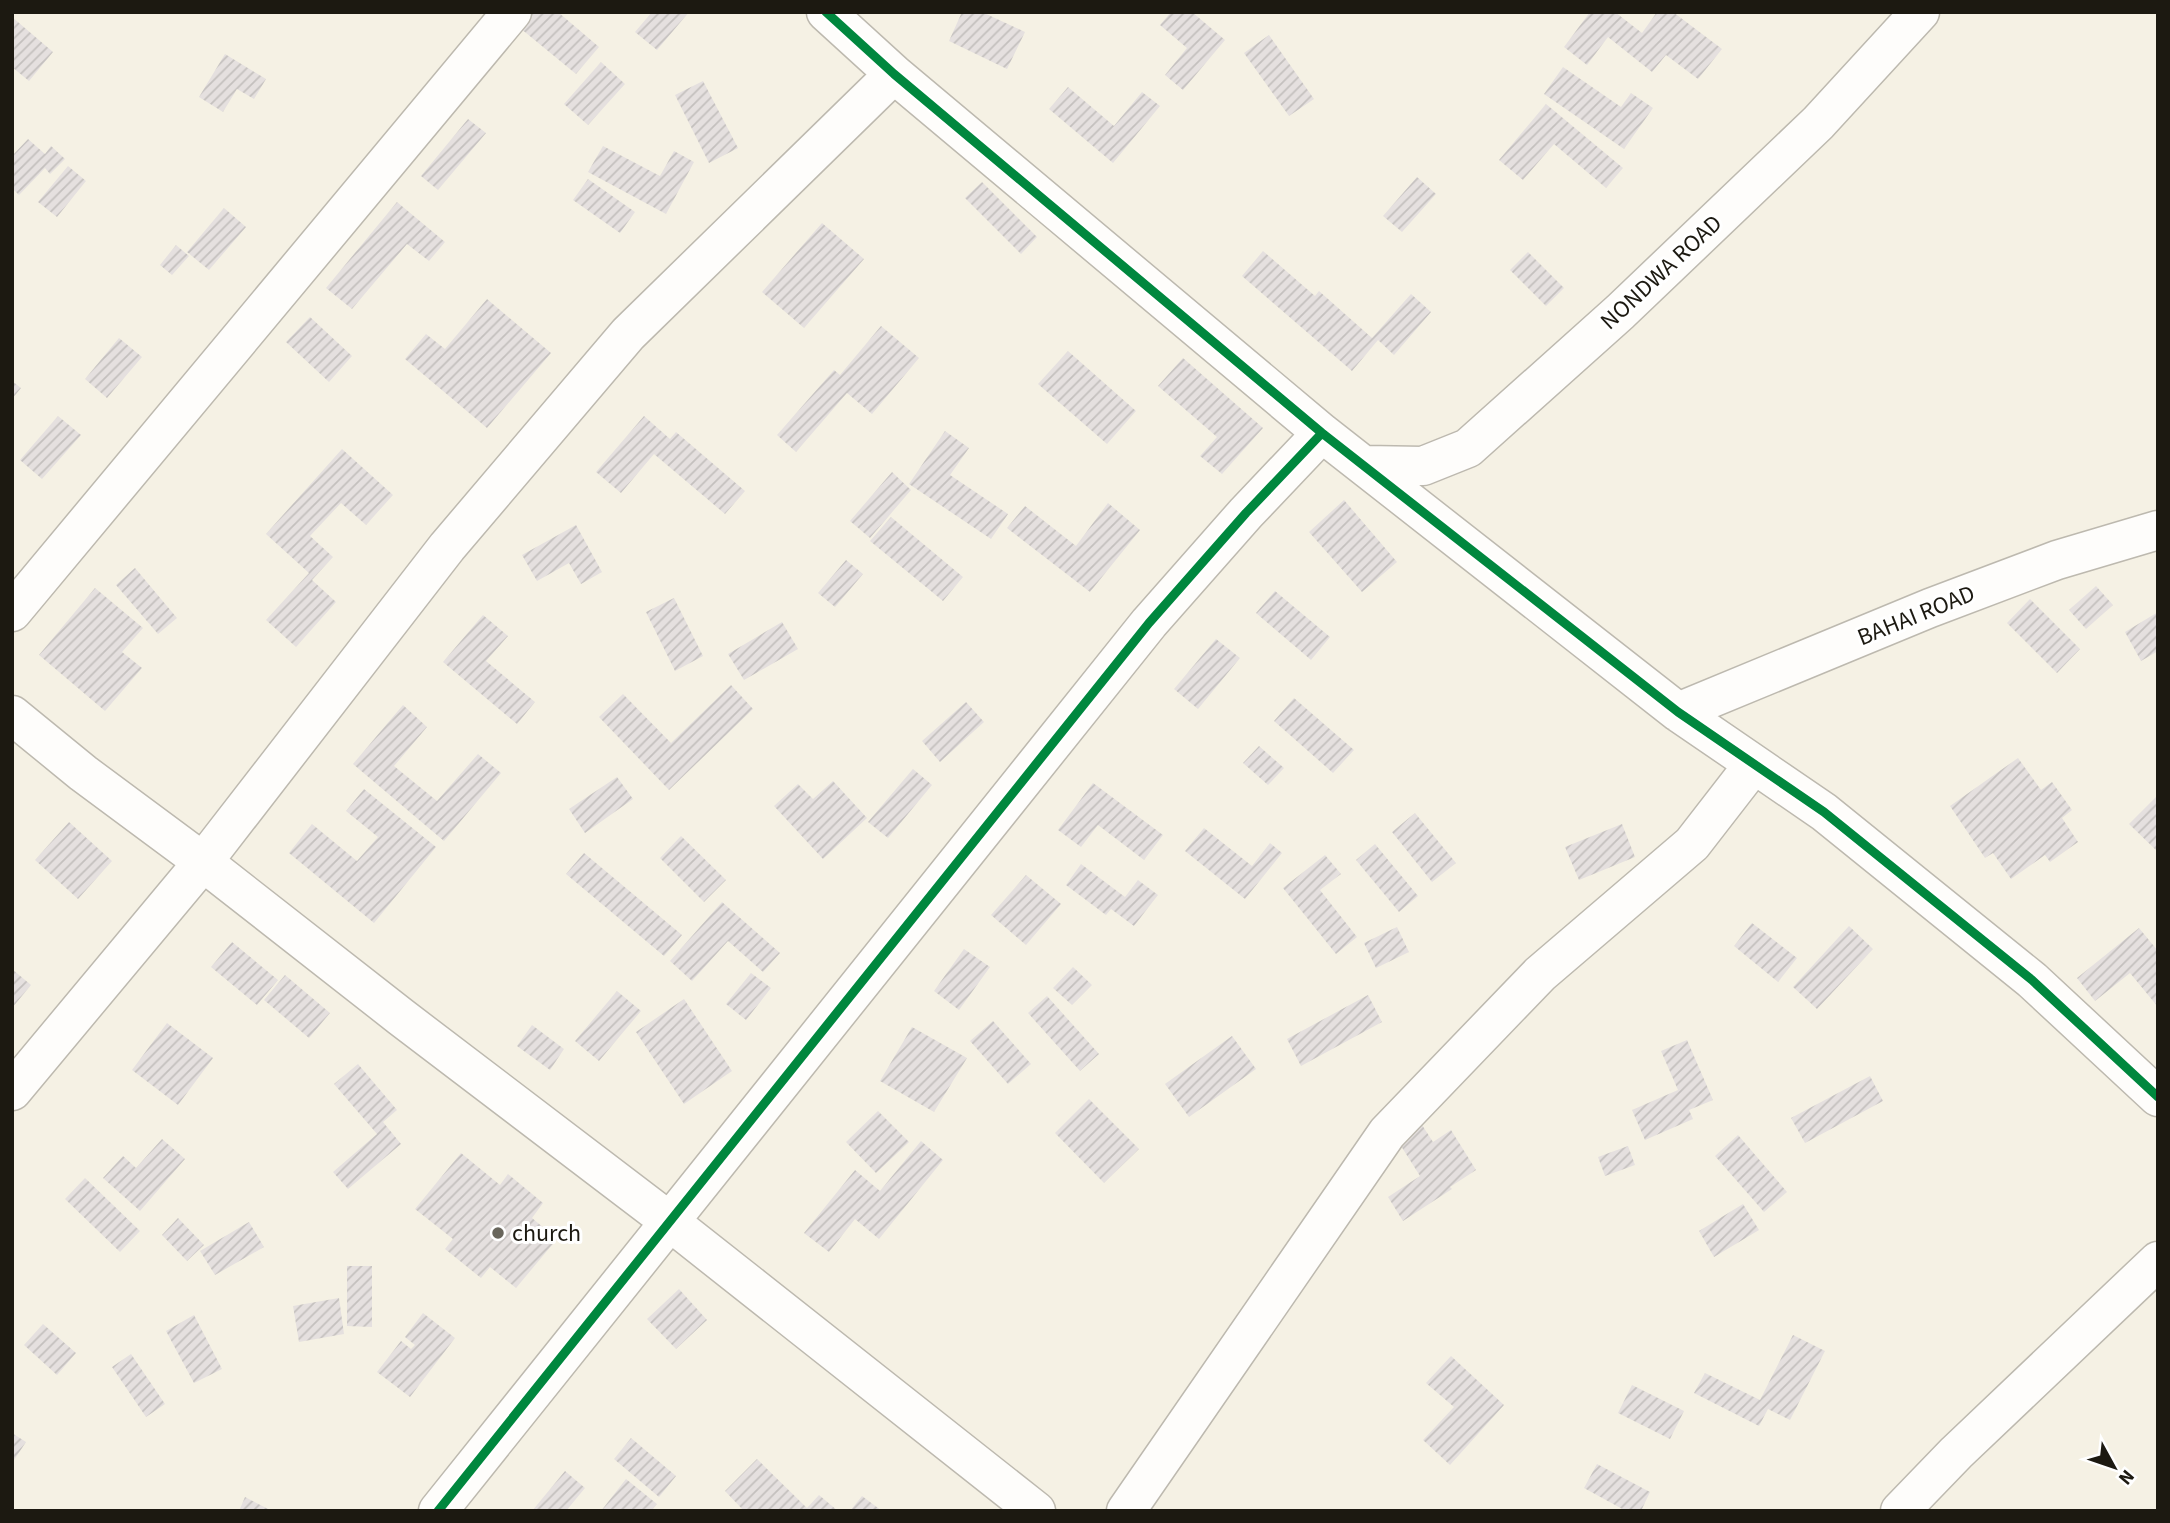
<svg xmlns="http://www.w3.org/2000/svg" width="2170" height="1523" font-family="'Source Sans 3',sans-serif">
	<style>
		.building { fill: url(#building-hatch) }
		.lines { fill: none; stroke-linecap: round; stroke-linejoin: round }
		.street-casing { stroke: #bdb9af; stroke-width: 41 }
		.street { stroke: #fefdfb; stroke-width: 38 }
		.cycleway-casing { stroke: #fff; stroke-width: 13 }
		.cycleway { stroke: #00873e; stroke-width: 9 }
		.poi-dot { fill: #68655b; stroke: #fff; stroke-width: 2.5 }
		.labels { text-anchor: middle; stroke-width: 6; stroke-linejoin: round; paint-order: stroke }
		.street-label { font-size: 24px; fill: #1c1911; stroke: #fff }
		.poi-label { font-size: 24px; fill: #1c1911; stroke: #fff; text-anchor: start }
	</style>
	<defs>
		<pattern id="building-hatch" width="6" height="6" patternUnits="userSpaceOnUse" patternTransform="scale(1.75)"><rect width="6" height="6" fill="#e5e0df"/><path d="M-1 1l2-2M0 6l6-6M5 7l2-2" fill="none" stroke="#c4c0be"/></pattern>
	</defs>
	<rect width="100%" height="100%" fill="#f5f1e4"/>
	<path class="building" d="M533,12h25l41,35 -23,27 -56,-46z
		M652,12h37l-32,38 -22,-18z
		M962,12h20l43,20 -18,37 -58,-28z
		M1171,12h21l33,28 -42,50 -18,-15 22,-27 -27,-23z
		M1590,12h25l27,21 15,-21h16l49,37 -24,30 -32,-24 -14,17 -44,-35 -21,28 -23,-18z
		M12,17l41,35 -24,29 -17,-14z
		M1269,35l45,64 -25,17 -45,-63z
		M225,54l41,25 -12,20 -17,-10 -14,23 -24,-15z
		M601,62l24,22 -37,41 -24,-21z
		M1563,67l58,40 10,-14 22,15 -29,41 -80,-55z
		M703,81l35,67 -29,15 -34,-68z
		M1068,87l46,39 28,-34 18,14 -47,57 -64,-54z
		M1546,104l77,64 -17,20 -52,-44 -31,36 -24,-20z
		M468,119l18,14 -48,57 -17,-14z
		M28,139l17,15 6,-8 14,13 -15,15 -5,-6 -26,27 -7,-7v-32z
		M603,146l57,30 14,-25 20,11 -28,52 -78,-42z
		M68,166l18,15 -29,36 -19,-15z
		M1417,177l19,17 -34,38 -19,-16z
		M588,179l47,33 -15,21 -47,-33z
		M982,182l55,55 -16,17 -56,-56z
		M397,202l48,40 -16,19 -22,-17 -55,65 -26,-21z
		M224,208l22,19 -37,43 -22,-18z
		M822,223l42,36 -60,69 -42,-36z
		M176,245l13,11 -17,19 -12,-10z
		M1263,251l52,45 4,-5 53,47 39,-44 20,18 -37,43 -16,-15 -26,31 -110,-95z
		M1528,252l36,36 -18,18 -36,-36z
		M487,299l64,54 -64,75 -82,-69 21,-25 19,15z
		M310,317l42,39 -23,26 -43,-40z
		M881,326l38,32 -47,56 -25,-21 -51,59 -19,-17 57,-65 6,5z
		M119,338l23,19 -35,41 -22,-19z
		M1068,351l68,60 -29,33 -69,-60z
		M1183,358l80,70 -41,46 -22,-18 17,-19 -59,-51z
		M12,381l9,7 -9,11z
		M58,416l23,19 -39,44 -22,-19z
		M644,416l26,23 6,-7 69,59 -20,23 -71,-60 -33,39 -25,-21z
		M945,431l24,17 -19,27 58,39 -17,25 -82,-55z
		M342,449l51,46 -27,30 -25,-22 -31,33 23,21 -21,23 24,22 -40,45 -30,-27 43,-47 -43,-39z
		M892,472l19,18 -41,48 -20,-17z
		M1344,500l53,62 -35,30 -53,-60z
		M1108,503l32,27 -50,62 -83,-64 18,-22 51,40z
		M891,517l72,60 -20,24 -73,-60z
		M576,525l26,47 -21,12 -12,-21 -32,18 -15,-26z
		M846,560l17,14 -28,33 -17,-14z
		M135,568l42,50 -19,16 -42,-49z
		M2096,586l17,19 -27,24 -17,-19z
		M95,588l48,40 -21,24 20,16 -37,43 -66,-56z
		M1275,591l55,46 -19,23 -55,-47z
		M674,598l29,58 -28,15 -29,-59z
		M2030,599l50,50 -23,24 -50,-50z
		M2158,612v39l-17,10 -16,-29z
		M483,615l25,21 -22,25 49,41 -18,22 -74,-62z
		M782,622l16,27 -54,31 -16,-26z
		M1216,639l24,19 -42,51 -24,-20z
		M731,685l22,24 -84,81 -70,-73 24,-23 48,49z
		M1294,698l60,52 -21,23 -59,-52z
		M966,702l18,20 -44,40 -18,-21z
		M403,705l24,22 -33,39 43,35 41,-47 23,19 -57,68 -91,-77z
		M1259,746l25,22 -16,17 -25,-22z
		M2018,758l23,32 11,-8 20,28 -10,8 16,24 -28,20 -5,-7 -34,24 -18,-26 -8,5 -35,-52z
		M913,769l19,16 -44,53 -20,-16z
		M617,777l16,22 -48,34 -16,-24z
		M833,781l34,37 -44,41 -49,-53 24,-22 15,15z
		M1093,783l70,52 -19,25 -46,-35 -17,22 -23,-17z
		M364,789l72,58 -62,76 -85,-70 23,-29 45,37 21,-24 -32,-26z
		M2158,795v57l-29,-28z
		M1415,813l41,50 -24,19 -40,-50z
		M69,822l43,39 -34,38 -43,-39z
		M1622,824l13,33 -56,23 -14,-33z
		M1204,828l48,38 18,-23 12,10 -37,46 -60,-48z
		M681,836l45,44 -22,22 -44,-44z
		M1375,844l43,52 -19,16 -43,-52z
		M584,853l98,82 -18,21 -98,-82z
		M1325,855l16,19 -21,16 37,47 -21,17 -53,-66z
		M1081,864l44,33 13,-17 20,15 -24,31 -23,-17 -5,6 -40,-30z
		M1026,875l35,29 -35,41 -35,-30z
		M722,902l58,51 -17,19 -35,-31 -36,40 -22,-20z
		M1752,923l45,35 -19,24 -44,-36z
		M1849,926l24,23 -56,60 -24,-22z
		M1397,927l12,25 -33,16 -12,-25z
		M2139,928l19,23v56l-28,-34 -35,28 -18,-23z
		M232,942l46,38 -21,25 -46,-38z
		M964,949l26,18 -31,43 -25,-19z
		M1073,967l19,18 -20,20 -19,-17z
		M12,969l19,16 -19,23z
		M751,973l20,15 -25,32 -20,-16z
		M285,975l45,38 -21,25 -45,-38z
		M617,991l24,20 -42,50 -24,-20z
		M1368,995l14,27 -81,44 -14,-27z
		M1047,996l52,58 -19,17 -52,-58z
		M684,999l48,72 -48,33 -48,-72z
		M993,1021l38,43 -23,20 -38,-43z
		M167,1023l46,35 -35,47 -46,-35z
		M532,1025l32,24 -14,21 -33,-24z
		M912,1027l55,31 -33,54 -54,-31z
		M1232,1036l24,33 -67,48 -24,-33z
		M1687,1040l26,60 -24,10 4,9 -48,21 -13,-30 46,-20 -17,-39z
		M358,1064l39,46 -14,12 18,22 -53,45 -15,-17 44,-38 -43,-50z
		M1870,1076l13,25 -78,42 -14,-25z
		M1089,1099l50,50 -35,34 -49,-50z
		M878,1111l31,31 -33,31 -30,-31z
		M1413,1111l20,31 18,-12 25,40 -26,17 2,2 -49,32 -15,-24 32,-21 -31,-49z
		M1738,1135l49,57 -23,20 -49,-56z
		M162,1139l23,20 -45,52 -37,-33 20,-22 13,12z
		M921,1141l22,19 -64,79 -24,-20 -26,33 -25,-19 51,-63 25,21z
		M1628,1146l7,19 -30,11 -7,-19z
		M461,1153l39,32 8,-11 35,29 -11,15 25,21 -41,49 -26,-21 -9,11 -36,-29 8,-10 -38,-30z
		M85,1178l55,53 -20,21 -55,-53z
		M1743,1204l16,26 -45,27 -15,-26z
		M178,1218l26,27 -17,16 -25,-26z
		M249,1222l15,25 -49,28 -15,-24z
		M347,1266h25v61l-25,-1z
		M679,1289l28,31 -31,29 -29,-30z
		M339,1298l5,36 -45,8 -6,-36z
		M423,1313l32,25 -45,59 -33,-25 24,-31 10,8 4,-4 -10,-8z
		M194,1315l28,54 -28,14 -28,-52z
		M43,1324l33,29 -19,22 -33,-30z
		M1793,1335l32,16 -35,69 -22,-11 -9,17 -65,-33 11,-20 55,27z
		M131,1354l34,50 -19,13 -34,-50z
		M1451,1356l53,49 -54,60 -27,-25 31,-33 -28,-24z
		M1632,1385l52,26 -14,28 -52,-26z
		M12,1433l14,9 -14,21z
		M631,1438l45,38 -17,21 -45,-38z
		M757,1459l50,49 12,-13 19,16h-94l-19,-20z
		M1597,1464l53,28 -9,19h-15l-42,-23z
		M565,1471l20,17 -19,23h-34z
		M626,1479l31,25 -6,7h-50z
		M862,1496l20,15h-32z
		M245,1497l27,14h-33z"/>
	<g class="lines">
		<defs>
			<path id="street" d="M826,12l68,62 428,359 356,279 146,100 208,168 126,117
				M1366,465l57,1 45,-18 152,-136 198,-189 102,-111
				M12,612l500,-600
				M1678,712l252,-104 127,-48 101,-30
				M12,715l71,58 120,89 198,155 268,204 367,290
				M12,1091l191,-229 244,-315 181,-213 266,-260
				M438,1511l711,-888 97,-110 76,-80
				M1126,1511l261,-378 153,-159 152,-130 62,-80
				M1900,1511l56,-58 202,-192"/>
		</defs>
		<use href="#street" class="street-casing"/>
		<use href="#street" class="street"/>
		<defs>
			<path id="cycleway" d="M826,12l68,62 428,359 356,279 146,100 208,168 126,117
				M438,1511l711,-888 97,-110 76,-80"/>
		</defs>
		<use href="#cycleway" class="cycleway-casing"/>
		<use href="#cycleway" class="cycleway"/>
	</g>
	<circle class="poi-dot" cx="498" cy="1233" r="7"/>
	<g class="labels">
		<g class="street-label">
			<text transform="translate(1661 272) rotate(-43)" y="8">NONDWA ROAD</text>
			<text transform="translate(1916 615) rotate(-22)" y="8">BAHAI ROAD</text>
		</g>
		<g class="poi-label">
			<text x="512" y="1241">church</text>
		</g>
	</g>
	<rect width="2170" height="1523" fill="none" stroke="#1c1911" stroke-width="28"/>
	<g transform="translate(2114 1467) rotate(130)" stroke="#ffffff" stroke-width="5" paint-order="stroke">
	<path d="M0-5L12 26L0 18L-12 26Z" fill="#1c1911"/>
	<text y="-10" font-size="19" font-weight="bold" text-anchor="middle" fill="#1c1911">N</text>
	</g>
</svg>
